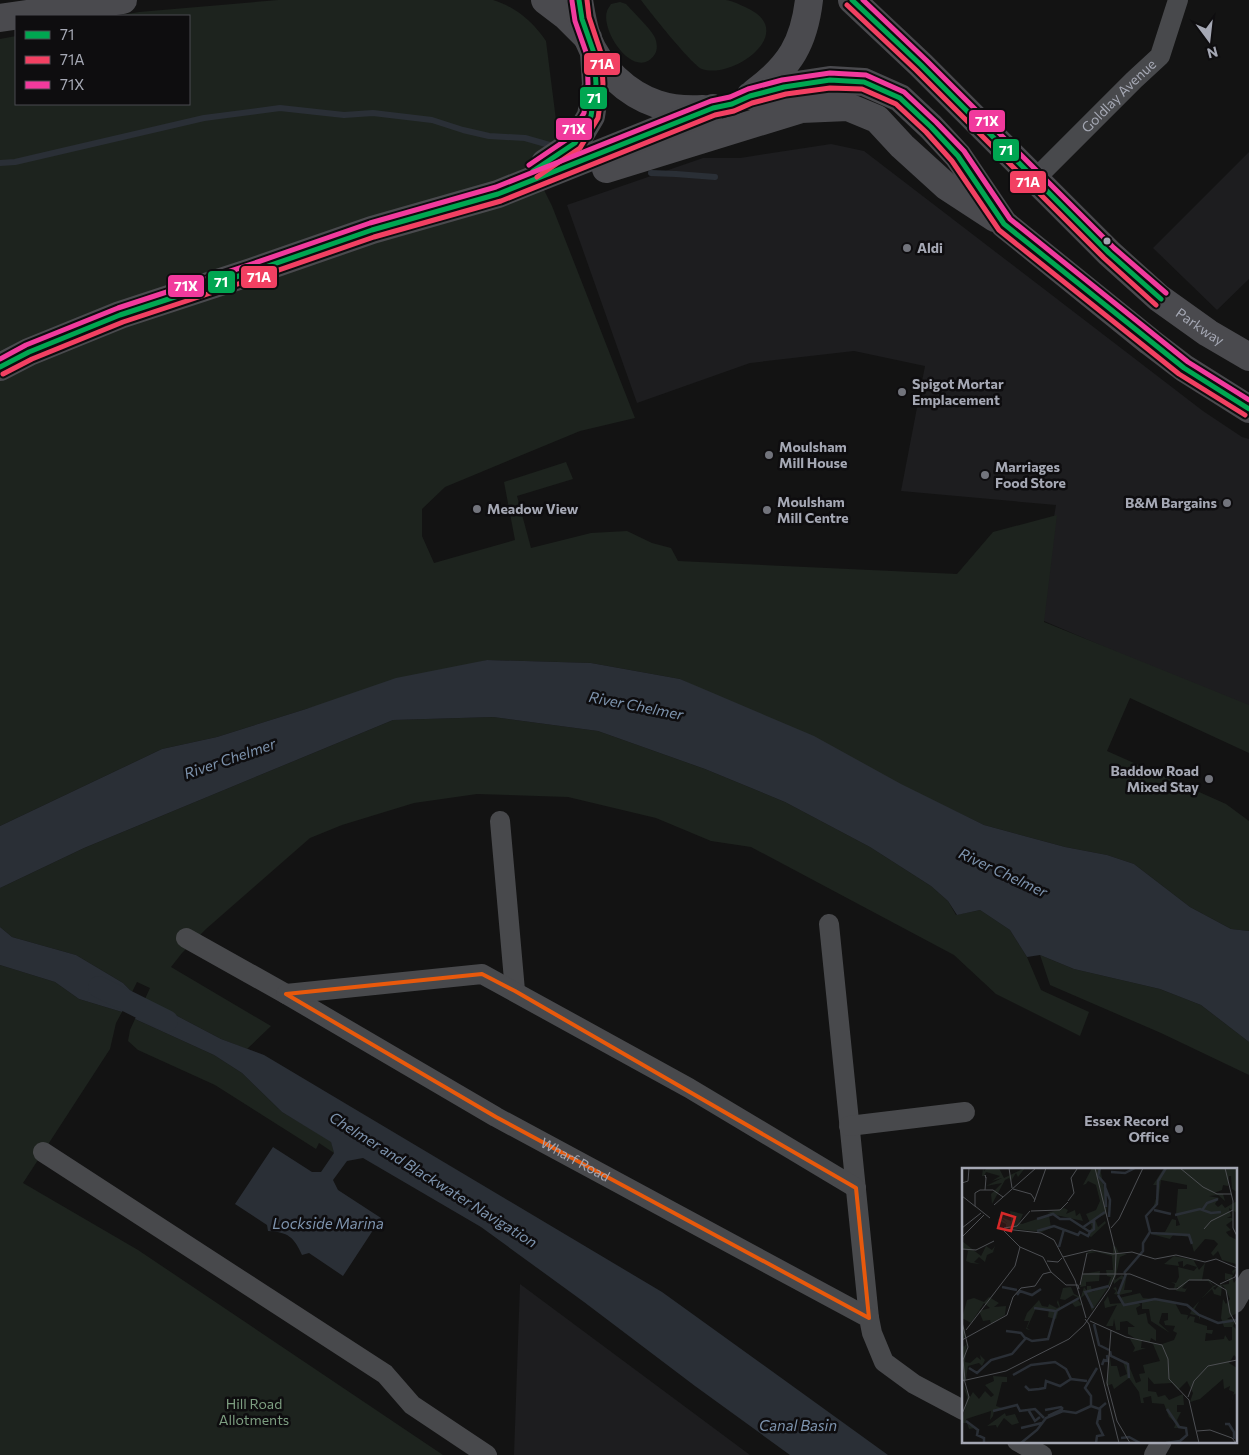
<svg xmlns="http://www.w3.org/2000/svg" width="1249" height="1455" font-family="Commissioner,sans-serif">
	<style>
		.built { fill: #1d1d1f }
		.green { fill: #1d231e }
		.water { fill: #2a2f36 }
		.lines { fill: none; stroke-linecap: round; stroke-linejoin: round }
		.stream { stroke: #2a2f36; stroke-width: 6 }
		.canal { stroke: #2a2f36; stroke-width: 22 }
		.street { stroke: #48494c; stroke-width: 20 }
		.primary { stroke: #4a4a4e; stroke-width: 28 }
		.bus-1-casing { stroke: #0e0d0f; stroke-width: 9 }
		.bus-2-casing { stroke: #0e0d0f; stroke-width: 9 }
		.bus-3-casing { stroke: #0e0d0f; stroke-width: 9 }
		.bus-1 { stroke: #00a651; stroke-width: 5 }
		.bus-2 { stroke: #f24062; stroke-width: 5 }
		.bus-3 { stroke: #f13a9d; stroke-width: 5 }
		.marked { fill: none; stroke: #e8590c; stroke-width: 4; stroke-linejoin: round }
		.bus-dot { fill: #a5a8b4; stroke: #0e0d0f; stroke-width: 2 }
		.poi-dot { fill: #72747c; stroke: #0e0d0f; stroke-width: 2 }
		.labels { text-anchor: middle; stroke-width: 5; stroke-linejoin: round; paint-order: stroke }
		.street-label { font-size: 14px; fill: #a5a8b4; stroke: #0e0d0f }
		.poi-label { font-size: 14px; font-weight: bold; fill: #a5a8b4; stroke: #0e0d0f; text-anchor: start }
		.park-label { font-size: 14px; fill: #7d9e81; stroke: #0e0d0f }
		.water-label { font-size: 15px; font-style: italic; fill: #7d93ad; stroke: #0e0d0f }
		.inset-river { fill: none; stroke: #2a2f36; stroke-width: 2.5 }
		.inset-road { fill: none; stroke: #4d4f53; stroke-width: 1 }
		.view { fill: #d62828; fill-opacity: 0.15; stroke: #d62828; stroke-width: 2.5 }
		.inset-edge { fill: none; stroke: #a5a8b4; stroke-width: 2.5 }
		.line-badge { stroke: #0e0d0f; stroke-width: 2 }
		.badge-label { font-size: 14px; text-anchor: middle; font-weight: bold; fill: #fff }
	</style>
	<rect width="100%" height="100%" fill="#131313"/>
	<path class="built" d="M831,144l33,7 339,260 39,26 7,2v270l-212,-91 19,-113 -155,-14 24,-125 -71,-15 -104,12 -113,40 -70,-198 136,-47h37z
		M1249,152v127l-32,31 -64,-62z
		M520,1284l230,171h-236z"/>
	<path class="green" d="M278,0h215c23,7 40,22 53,41l12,95 -5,10 -23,16 22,44 83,212 -55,13 -135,56 -23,22v27l12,27 81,-23 -11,-58 62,-20 7,17 -56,17 14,52 60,-15 36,-2 25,12 19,5 7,13 279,13 36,-42 64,-17 -13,107 205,83v48l-119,-55 -23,53 119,53 23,17v110l-18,-2 -41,-22 -56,-43 -27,-9 -42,-8 -81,-22 -304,-146 -89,-16 -104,-3 -181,49 -89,28 -55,12 -162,77v-787l16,-3v68h173v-88h-73l23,-4z
		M641,0c20,0 39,0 58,0 9,0 18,0 27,0 7,1 15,5 21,8 52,24 -14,72 -45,61 -10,-4 -53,-58 -61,-69z
		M620,2l6,2c7,8 23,23 28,32 3,5 4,13 1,18 -19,29 -55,-22 -48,-43 1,-3 3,-5 4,-7z
		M493,717l105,14 107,38 80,33 85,45 61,39 17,15 8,14 24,-5 30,20 17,27 14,33 48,22 -9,24 -84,-42 -42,-39 -203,-108 -40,-6 -55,-23 -88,-21 -91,-3 -63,9 -72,22 -32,13 -104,91 -24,24 -11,14 100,59 -24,23 -26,-10 -76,-40 5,-11 -13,-6 -5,10 -9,-9 -47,-28 -64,-18 -12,-10v-39l84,-40 309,-128z
		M1040,955l34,14 86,20 41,16 48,37v33l-88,-42 -111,-48z
		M0,965l55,17 24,17 43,13 -6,11 -6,26 -87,134 115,67 305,205h-443z
		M135,1019l79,36 28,18 40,39 49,29 3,12 -15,-10 -3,6 -101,-64 -77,-35 -10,-9 2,-11z"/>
	<path class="water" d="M487,660l104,3 89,16 134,57 87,48 83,41 81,22 42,8 27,9 56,43 41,22 18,2v111l-48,-37 -41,-16 -86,-20 -34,-14 -13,2 -17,-27 -30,-20 -23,5 -9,-14 -17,-15 -61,-39 -85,-45 -80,-33 -107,-38 -105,-14 -100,3 -309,128 -84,40v-62l162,-77 55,-12 89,-28 90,-31z
		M0,927l12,10 64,18 47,28 9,9 -10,20 -43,-13 -24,-17 -55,-17z
		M145,999l76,40 43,16 398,237 226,163h-98l-95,-69 -111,-84 -103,-75 -118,-69 -16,3 -14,19 5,10 43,28 -38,58 -34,-23 -7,2c-8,-18 -14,-23 -34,-24l-1,-6 -32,-21 38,-57 39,25h9l13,-19 -3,-11 -49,-30 -40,-39 -28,-18 -79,-36z"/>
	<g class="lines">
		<path class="stream" d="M0,163l15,-1 189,-44 76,-10 64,7 29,-2 59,7 31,10 26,6 36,2 28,8
			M651,173l25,1 39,3"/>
		<path class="canal" d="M99,987l68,34"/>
		<g class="street">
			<path id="s1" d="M1035,179l99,-99 26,-24 18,-56"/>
			<path d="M500,821l15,170"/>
			<path d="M829,924l40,394"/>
			<path id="s2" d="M186,938l100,56 210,123 373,201 3,15 12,29 30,22 49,26"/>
			<path d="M286,994l196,-20 207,114 167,100"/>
			<path d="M849,1126l116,-14"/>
			<path d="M43,1152l342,222 27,31 75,50"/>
			<path d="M1235,1303l14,-24"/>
			<path d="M1017,1441l25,14"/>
			<path d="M1154,1455l8,-14"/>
		</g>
		<g class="primary">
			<path d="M545,0l21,16 22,22"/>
			<path d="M579,0c2,13 4,25 8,37 12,31 40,57 70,67 15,5 31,6 46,5"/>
			<path id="s3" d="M852,0l69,65 188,188 50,45 49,35 41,24"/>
			<path d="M0,18l123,-18"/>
			<path d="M755,92c35,-26 49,-49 54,-92"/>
			<path d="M750,96l34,-9 46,-7 34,2 36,16 31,29 27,29 46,68 146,118 34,26 65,41"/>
			<path d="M545,163l30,-20 16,-27 5,-32 -2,-31"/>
			<path d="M606,169l195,-60 47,-2 29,12 25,27 44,40 49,32"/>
			<path d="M0,367l29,-15 91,-37 131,-43 121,-42 126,-36 215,-86"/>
		</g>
		<defs>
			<path id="bus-1" d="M852,0l69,65 188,188 52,46
				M533,171l42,-28 16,-27 5,-32 -2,-31 -12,-34 -3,-19
				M0,367l29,-15 91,-37 131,-43 121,-42 126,-36 215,-86 19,-4 18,-8 34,-9 46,-7 34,2 36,16 31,29 27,29 46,68 180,144 65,41"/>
			<path id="bus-2" d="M847,5l69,65 188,188 52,47
				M537,177l43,-29 18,-30 5,-34 -2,-31 -12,-36 -2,-17
				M3,374l29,-15 91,-37 130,-43 121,-42 127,-36 214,-86 19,-4 18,-8 34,-9 44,-6 32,1 34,15 30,28 26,29 47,69 180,144 66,41"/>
			<path id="bus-3" d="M863,0l63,60 188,188 52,45
				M529,165l40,-27 15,-25 4,-29 -1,-29 -12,-34 -3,-20
				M0,359l26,-14 92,-37 131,-43 121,-42 126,-36 215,-86 19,-4 18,-8 34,-9 48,-7 36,2 38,17 32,30 28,29 46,68 178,143 61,38"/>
		</defs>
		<use href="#bus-1" class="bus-1-casing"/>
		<use href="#bus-2" class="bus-2-casing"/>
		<use href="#bus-3" class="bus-3-casing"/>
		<use href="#bus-1" class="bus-1"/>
		<use href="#bus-2" class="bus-2"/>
		<use href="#bus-3" class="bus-3"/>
	</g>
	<path class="marked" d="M482,974l33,17 341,197 13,130 -373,-201 -210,-123z"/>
	<circle class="bus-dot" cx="1107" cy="241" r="4.5"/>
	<g class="poi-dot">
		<circle cx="907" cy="248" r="5"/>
		<circle cx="902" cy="392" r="5"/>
		<circle cx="769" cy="455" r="5"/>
		<circle cx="985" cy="475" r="5"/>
		<circle cx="1227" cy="503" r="5"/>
		<circle cx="477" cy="509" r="5"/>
		<circle cx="767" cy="510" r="5"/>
		<circle cx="1209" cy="779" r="5"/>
		<circle cx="1179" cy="1129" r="5"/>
	</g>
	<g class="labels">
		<g class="street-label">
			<text dy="5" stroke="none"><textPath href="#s1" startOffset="118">Goldlay Avenue</textPath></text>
			<text dy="5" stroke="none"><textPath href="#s3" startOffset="478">Parkway</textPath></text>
			<text dy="5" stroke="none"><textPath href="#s2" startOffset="448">Wharf Road</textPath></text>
		</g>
		<g class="poi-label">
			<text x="917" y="253">Aldi</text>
			<text x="912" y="389">Spigot Mortar<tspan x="912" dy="16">Emplacement</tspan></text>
			<text x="779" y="452">Moulsham<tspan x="779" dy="16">Mill House</tspan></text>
			<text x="995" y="472">Marriages<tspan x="995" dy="16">Food Store</tspan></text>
			<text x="777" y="507">Moulsham<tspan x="777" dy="16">Mill Centre</tspan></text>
			<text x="1217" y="508" text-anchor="end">B&amp;M Bargains</text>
			<text x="487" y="514">Meadow View</text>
			<text x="1199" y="776" text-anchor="end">Baddow Road<tspan x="1199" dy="16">Mixed Stay</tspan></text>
			<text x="1169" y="1126" text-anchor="end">Essex Record<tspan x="1169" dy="16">Office</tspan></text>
		</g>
		<g class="park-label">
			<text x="254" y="1409">Hill Road<tspan x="254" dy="16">Allotments</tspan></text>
		</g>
		<g class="water-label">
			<text transform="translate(636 706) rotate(11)" y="5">River Chelmer</text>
			<text transform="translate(230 759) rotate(-19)" y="5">River Chelmer</text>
			<text transform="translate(1003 873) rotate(25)" y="5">River Chelmer</text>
			<text transform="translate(433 1180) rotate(32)" y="5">Chelmer and Blackwater Navigation</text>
			<text x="328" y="1229">Lockside Marina</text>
			<text x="798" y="1431">Canal Basin</text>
		</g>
	</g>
	<g transform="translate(962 1168)">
		<rect width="275" height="275" fill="#131313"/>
		<path d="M21,0l1,3 3,-3h12l5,10 21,-10 -7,9 -2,-4 -5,8 -2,-3 -4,2 -13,24 -1,-10 11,-11 -16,3 16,-8 -10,3 8,-5 -14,-4 -2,4h-2zM130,0h8l7,34 -1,12 -11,5 3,8 7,-6 1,2 -15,14 -4,-2 5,-8 -6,-13 10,-4 4,-9 -4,-16 -8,-4 -2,3 -3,1zM202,0h73v24l-5,-3 -1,-13h-2l-1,10 -5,-1 -1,5 -8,3 9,1 2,7 -7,-6 -9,1 10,2 -4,6 3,3 4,-3 3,4 12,-7v12l-8,-5 2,8 -4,2h5l1,2 -7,5 5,5 -5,2 3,4 8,4 -1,24 -14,-4 -4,-9 -5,5 -2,-3 7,-9 -4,-4 -9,-1 -11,13 -4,-15 -17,-2 -3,4 -19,-5 14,-2 7,-13 4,1v6l4,-1 -4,-11 2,-25h9v-4l-26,-5 -3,22 -4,6h-1l5,-16v-7h-5zM102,40l4,2 -2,4 9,-4 1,6 4,-3 3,8 -36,-8zM48,43l13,3 -4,9 3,1 27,-9 2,13 -9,4 -36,-4v-4l-9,-4 3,-2 7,5 -6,-6 10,4zM0,73l19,15 5,-10 6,4 3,-4 -2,6 3,-1 -9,4 -2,7 -6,-5 -5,5 6,2 -9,-1 -5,-2 2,-10 -6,-3zM147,78h5l2,1 3,6 8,1 -7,3 -5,23 7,-5 3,4 2,-5 -3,16h8v2l-13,3 -5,-1 2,-3 -3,-3 3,-1 2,7 7,-14 -5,-1 -6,5 -1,-4 -21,31 -6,-17 -8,6 4,5 -7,2 -3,-4 -13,6 -3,10 -8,-2 1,-8 -13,-1 -9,20 3,2 -4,-1 3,-8h-5l3,-8 12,-13 3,6 6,1 1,-3 8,4 2,-1 -2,-4v-1l1,-2 2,7 19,-9 -6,-3 -8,5 -5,-1 3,-11 8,-1 3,7 7,3 3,-10 3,4v-5h4l1,6 16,-7 3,-8 -4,-1 -1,-6h7l-1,-14 -15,-4 -12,2 5,-3 23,2v-7zM212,88l24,5h-4l5,9 6,-7 -3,17 7,-1 4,7 5,-1 -5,3 2,2 4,-5 10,-1v-5l-4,1v-7l8,2 -1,-4 5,-3 -5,9 2,6 3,-4v34l-10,6h10l-4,7 4,4v28l-3,-3 -5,8 8,5v25l-4,2 -4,18 5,-21 -5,-2 1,-4 -6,3 -1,-10 -23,20 -10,3 3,-9 -6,-12 -9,9 -6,-7 -18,1 -6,-7v14l8,1 2,5 7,-2 4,5 14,-6 1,11h-7v7h4l-4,8 4,8h-7l2,-5 -7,-6 -5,-13 -12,-1 -1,-7 -8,2 1,5h-3l-2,-11 -10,-14 -15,11 -2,-5 -6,2 4,-29 1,9h6l3,11 7,-3 -4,-12 4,-1 9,22 5,-2 -2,-7 6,-1 -2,-8 17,-4 -7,-17 -11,-4 -1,8h5l-13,4 2,-4 -5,-9h6l-8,-5v-7h7l-8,-6 -7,1v8h-4l-2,-11 -1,7h-7l11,-21 -12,3 -1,-6 4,-6 2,8 12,-1 -3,-5 21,-5 3,5 31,3 7,13 7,1 -1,5 3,-4 5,1 -1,5 13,4v4h6l-1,4 -6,-1 -1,8 19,-2 1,-4 4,6 3,-1v-13h-8l-3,-9 2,-19 3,5 4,-5 -5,-11 -3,-3 -1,11 -7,-2 -2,-5 -12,11 -6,10 7,5 -2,5v-4l-9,-2 2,-5 21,-23 -5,-5 -19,-1 -7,8 4,1 2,-3 -3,6 -9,-1 2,-4 -4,2 1,-5 -4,-2 5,1 3,-6 -1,-10 16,4 3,-4 -10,-3 -4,3v-6l-5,1 1,4 -15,-2zM176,135h4v6h7l2,12 19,12 -11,-10 3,-10h6v7l-4,1 1,4 10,1 -2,5 4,2 -3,7 -15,5 -9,-3 1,-4 5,3v-11l-8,-7 -2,-10 -8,2 -2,-7 5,-3zM138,103l-1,10 -13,1v4l-6,1 3,-13zM27,129l10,6 -5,4 12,-1 -1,9 -14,9 -1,-4 -7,1 -4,-10 11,-3 -6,-5 -13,20 -9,-5 5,-18 7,-2 10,4zM2,158l3,17 -2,19 5,1 7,-6 4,3 -1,-5 5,5 -3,6 -3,-3 -11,3 -2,13 5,1h-9v-37l2,4 3,-4 -1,-7 -4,4zM31,208l14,1v5h-5l-6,24 6,2 -8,3 -1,5 -3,4 1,-9 -25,8 3,6 9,4v4h-1l-2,-5 -6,1 -2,-6h-5l5,-26 -4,-12 7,12 3,-5 6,7 6,-8 6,6 3,-2 -9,-10 9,-4zM43,245l1,3 9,-2 4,9 -7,2 -8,-7 -7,10 -1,-3 -9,1z" fill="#1d231e" fill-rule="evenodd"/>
		<path class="inset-river" d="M138,0l-2,8 7,8 1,23M149,4l14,1 10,-5M143,19l5,13 -1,17M241,41l4,-6 11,-4M192,42l17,4M213,47l25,-6 11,4 10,-1M75,51l16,-5 7,5h10l20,13 4,-3v-10M120,60l23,-16M75,63l17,-5 24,9 2,-3 8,4 2,-4M189,65l38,2 3,9M97,79l5,-18M162,105l19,-22v-8l7,-11 -4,-16 11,-12 1,-23 8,-13M40,119l15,3M156,126l8,-20M55,127l3,-4 12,4 9,-6M156,127l6,10 31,-6 32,6 12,10 19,8 19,-3M72,140l21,3M131,140l-8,-16 24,-6M132,156l5,21 10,5M44,163l15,2 4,5M148,183l1,5 17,8 1,14M140,197l2,-5 4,1 -1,-6M7,200l8,5 14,-13 21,-6 14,-16 6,3 16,-2 8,-28 23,-13M51,207l18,-10 24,-3 11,7 5,10 16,2M63,218l4,4 10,-1 6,-1 1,-7 14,5 11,-7M83,242l16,-3 2,2M31,243l24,-6 3,6 15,-2 9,9M67,243l6,10 5,-4M86,248l15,-7M138,252v-12l6,-5M4,253l12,9 -1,5 7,3v5M263,256h4l5,8v7M59,260l21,-5M159,270l8,-1 11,6M59,275l16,-13 9,-12 17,-7 13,2 15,-7M134,275l1,-7 6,-1 -6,-12 3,-14 -9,-3v-10l-6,-8 12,-20M204,275l14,-2 7,-6 -1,-7 -7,-1 -12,-18"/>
		<path class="inset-road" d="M47,0l3,20M218,0l23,19 14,7h14M263,0l8,33v27l4,8M0,15l6,-2 1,-13M51,21l18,5 4,6M23,22l1,-12 -1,-3 1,3M0,28l14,11M106,33l6,-8 -3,-15 6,-9M72,34l12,-34M32,37l42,-37M69,43l29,-1 8,-8M28,50l-15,-12v-13l5,-3h13l10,7M0,60l19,-15M42,60l13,-2 13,-15M149,60l8,-9 24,-51M43,61l36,4 13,7 21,40 11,38M242,61l7,-8 22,-11M0,69l22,-22M58,79l23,10 8,15 15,13h12l1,4M0,81l14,1 18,-9M101,89l29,-7 21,4 19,-2 23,7 21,-4 29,7 11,-3 21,9M85,93l11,1 4,-4M120,106h48l39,15h8l12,-9h20l17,10 4,23 7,13M258,116l15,-7 2,-5M118,117l7,-32M123,151l4,5 30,119M128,153l36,16 36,8 6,14 1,20 20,21 10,43M0,154l6,25 -5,13 2,20M4,162l49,-64 5,-19 -16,-16M149,162l-4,53 10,38 13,22M0,172l45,-25 6,-18 8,-9 14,-2 8,-12 8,-2M0,213l44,-10 63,-32 15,-14 25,-36 6,-14 1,-21 -21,-86M226,229l6,-16 14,-15 29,-6M0,246l7,-17 -5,-18M235,263l13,-1 22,8 4,5"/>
		<path class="view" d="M40,45l13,4 -4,14 -13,-3z"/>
		<rect width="275" height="275" class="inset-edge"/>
	</g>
	<g class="line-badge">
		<rect x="583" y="52" width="38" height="24" rx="5" fill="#f24062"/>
		<rect x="579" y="86" width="29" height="24" rx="5" fill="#00a651"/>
		<rect x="968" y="109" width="38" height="24" rx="5" fill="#f13a9d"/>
		<rect x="555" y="117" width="38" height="24" rx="5" fill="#f13a9d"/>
		<rect x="992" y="138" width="28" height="24" rx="5" fill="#00a651"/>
		<rect x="1009" y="170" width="38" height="24" rx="5" fill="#f24062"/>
		<rect x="240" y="265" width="38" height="24" rx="5" fill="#f24062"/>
		<rect x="207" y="270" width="29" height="24" rx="5" fill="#00a651"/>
		<rect x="167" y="274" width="38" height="24" rx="5" fill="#f13a9d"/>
	</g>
	<g class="badge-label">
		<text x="602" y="69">71A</text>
		<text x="594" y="103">71</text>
		<text x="987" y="126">71X</text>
		<text x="574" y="134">71X</text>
		<text x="1006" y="155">71</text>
		<text x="1028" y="187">71A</text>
		<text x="259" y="282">71A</text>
		<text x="221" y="287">71</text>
		<text x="186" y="291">71X</text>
	</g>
	<rect x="15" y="15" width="175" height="90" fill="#0e0d0f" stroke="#4a4b51"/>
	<rect x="25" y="31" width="25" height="8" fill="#00a651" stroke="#4a4b51"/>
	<text x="60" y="40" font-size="15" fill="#a5a8b4">71</text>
	<rect x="25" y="56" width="25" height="8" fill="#f24062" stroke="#4a4b51"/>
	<text x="60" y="65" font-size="15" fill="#a5a8b4">71A</text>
	<rect x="25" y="81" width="25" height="8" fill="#f13a9d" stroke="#4a4b51"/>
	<text x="60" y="90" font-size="15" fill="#a5a8b4">71X</text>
	<g transform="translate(1209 40) rotate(165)" stroke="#0e0d0f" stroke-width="4" paint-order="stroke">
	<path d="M0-4L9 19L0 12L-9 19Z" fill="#a5a8b4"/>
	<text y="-8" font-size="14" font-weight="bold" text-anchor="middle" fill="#a5a8b4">N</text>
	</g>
</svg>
